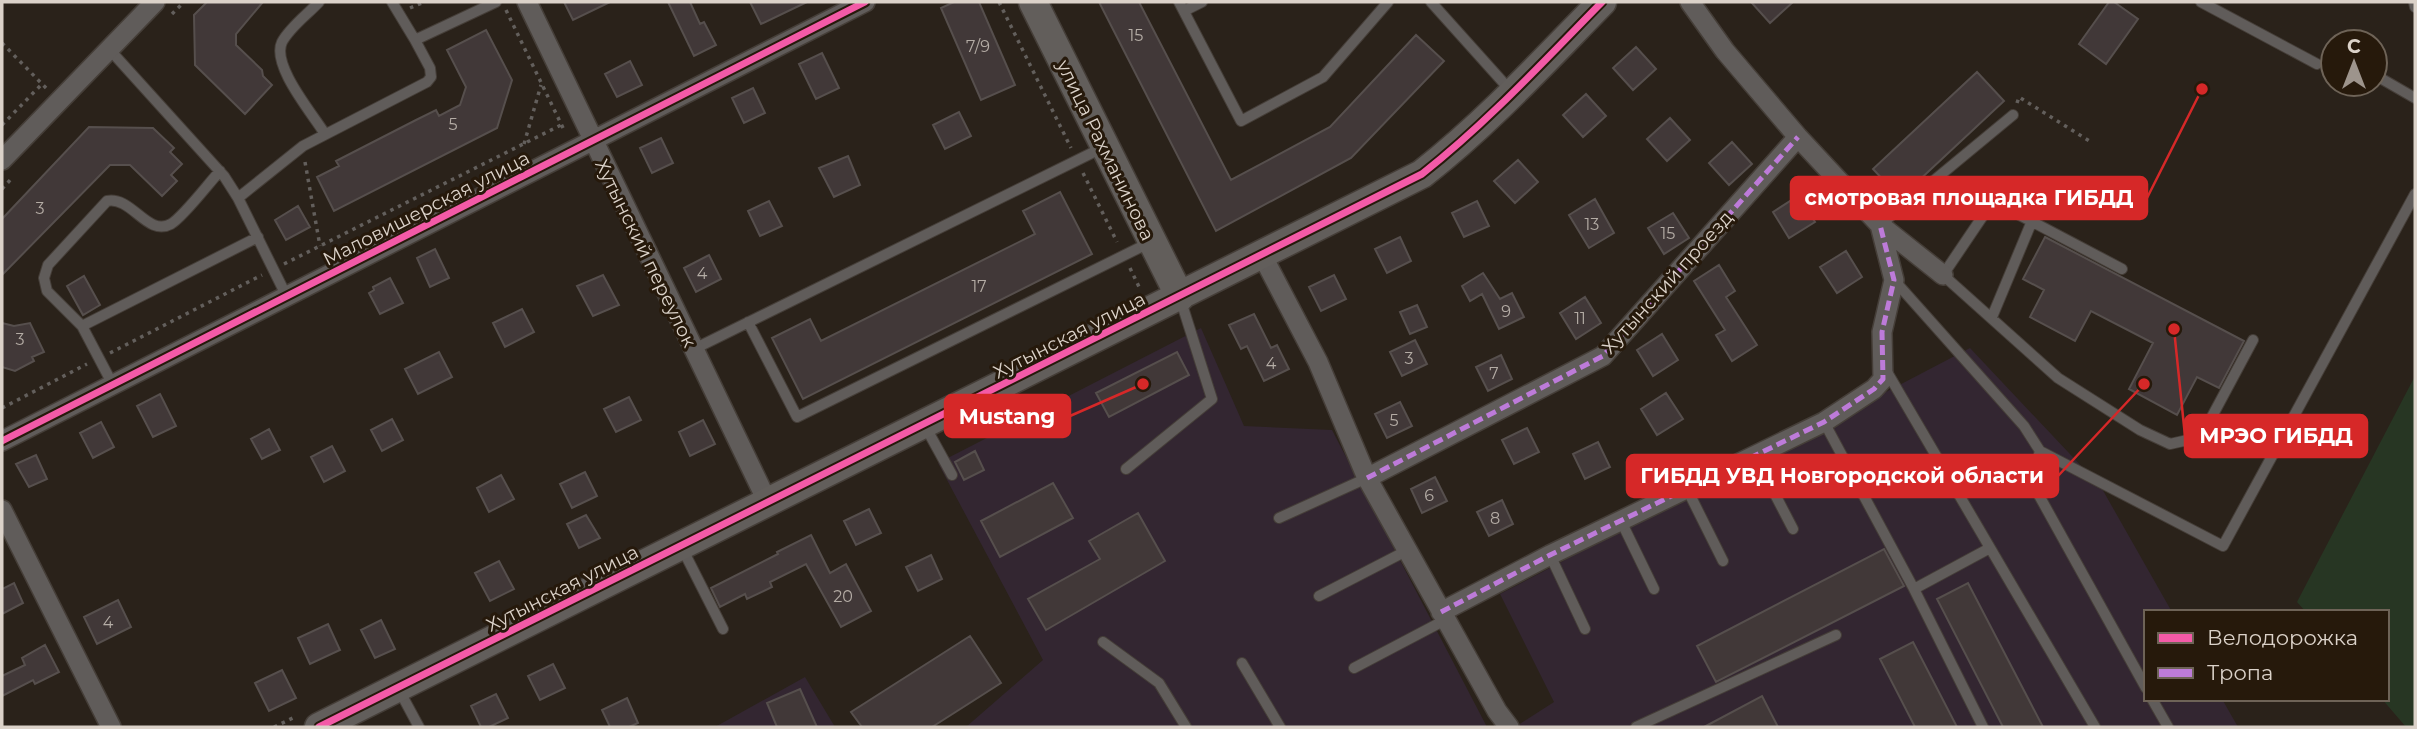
<svg xmlns="http://www.w3.org/2000/svg" width="2417" height="729" font-family="Montserrat,sans-serif">
	<style>
		.industrial { fill: #332631 }
		.green { fill: #273623 }
		.building { fill: #413838; stroke: #564f4d; stroke-width: 2 }
		.lines { fill: none; stroke-linecap: round; stroke-linejoin: round }
		.lane-casing { stroke: #453e38; stroke-width: 12 }
		.street-casing { stroke: #453e38; stroke-width: 22 }
		.secondary-casing { stroke: #453e38; stroke-width: 31 }
		.path { stroke: #635f5c; stroke-width: 3.5; stroke-dasharray: 3.5 5; stroke-linecap: butt }
		.lane { stroke: #605c5a; stroke-width: 10 }
		.street { stroke: #605c5a; stroke-width: 19 }
		.secondary { stroke: #625e5b; stroke-width: 28 }
		.quiet { stroke: #bd7bd9; stroke-width: 5; stroke-dasharray: 10 5; stroke-linecap: butt }
		.cycleway-casing { stroke: #26190b; stroke-width: 11 }
		.cycleway { stroke: #f35aa7; stroke-width: 7 }
		.labels { text-anchor: middle; stroke-width: 6; stroke-linejoin: round; paint-order: stroke }
		.number-label { font-size: 16px; fill: #b4aca5 }
		.street-label { font-size: 19px; fill: #dbd2c9; stroke: #26190b }
		.leader { fill: none; stroke: #d62828; stroke-width: 2.5 }
		.callout-dot { fill: #d62828; stroke: #26190b; stroke-width: 2.5 }
		.callout { fill: #d62828; stroke: #d62828; stroke-width: 2.5 }
		.callout-label { font-size: 21px; text-anchor: middle; font-weight: bold; fill: #fff }
	</style>
	<rect width="100%" height="100%" fill="#2a221a"/>
	<path class="industrial" d="M1201,328l43,98 88,4 155,297h-521l77,-67 -105,-197z
		M1970,348l131,139 71,125h-26v87h76l16,28h-718l-2,-2 36,-23 -54,-108z
		M805,677l30,50h-120z"/>
	<path class="green" d="M2415,376v351h-9l-24,-28h5v-87h-81l-9,-10z"/>
	<path class="building" d="M207,2h56l-27,32v11l26,25 1,6 9,9 -27,29 -50,-49 -1,-50z
		M564,2h46l-37,18z
		M668,2h22l10,22 4,-2 12,23 -22,11z
		M750,2h57l-46,22z
		M954,2h25l36,83 -34,15 -40,-92z
		M1099,2h40l92,178 99,-53 86,-92 28,26 -93,97 -135,73z
		M1751,2h42l-23,21z
		M2109,2h5l24,17 -32,45 -27,-20z
		M486,30l26,50 -15,48 -163,83 -17,-34 22,-11 -3,-5 80,-41 20,-10 3,6 21,-11 6,-18 -19,-37z
		M1636,47l20,22 -23,21 -20,-22z
		M822,53l17,35 -23,11 -17,-35z
		M630,61l12,24 -25,12 -12,-23z
		M1977,72l27,29 -104,97 -27,-29z
		M753,88l12,25 -21,10 -12,-25z
		M1586,94l20,22 -23,21 -20,-22z
		M959,112l12,24 -26,13 -12,-24z
		M1670,118l20,22 -23,21 -20,-22z
		M89,127l64,1 21,20 -4,4 12,12 -11,11 6,6 -15,15 -32,-31h-20l-108,110v-56z
		M661,138l12,25 -21,10 -12,-25z
		M1732,142l20,22 -23,21 -20,-22z
		M848,156l12,29 -26,12 -15,-29z
		M1518,160l20,22 -23,21 -21,-22z
		M1060,192l32,62 -289,145 -31,-61 38,-19 11,22 214,-107 -12,-23z
		M1798,196l17,26 -26,16 -16,-26z
		M1595,199l19,34 -25,15 -20,-33z
		M769,201l13,25 -22,10 -12,-25z
		M1477,201l12,25 -25,11 -12,-24z
		M298,206l12,21 -24,13 -11,-20z
		M1673,213l16,25 -25,16 -16,-26z
		M1400,237l11,24 -24,12 -12,-24z
		M2045,237l199,104 -25,47 -22,-11 -20,38 -48,-26 24,-46 -62,-32 -16,30 -45,-24 14,-27 -21,-11z
		M435,249l14,29 -19,9 -13,-29z
		M1846,251l16,26 -25,16 -17,-26z
		M709,255l12,24 -25,13 -12,-24z
		M1719,265l16,26 -9,6 31,48 -25,16 -16,-26 9,-5 -31,-49z
		M1483,273l17,26 12,-6 12,24 -25,12 -17,-35 -12,7 -8,-15z
		M603,275l16,30 -26,11 -16,-30z
		M1334,275l12,24 -25,12 -12,-24z
		M84,276l16,29 -17,10 -16,-29z
		M390,278l13,25 -23,11 -11,-21 5,-3 -1,-3z
		M1585,297l16,26 -25,16 -16,-26z
		M1417,305l10,22 -17,7 -10,-22z
		M522,309l12,23 -29,15 -12,-24z
		M1254,314l17,34 6,-3 12,24 -25,12 -17,-35 -6,3 -12,-24z
		M2,323l12,3 16,-3 14,29 -12,5 2,4 -19,10 -13,-4z
		M1662,334l16,26 -25,16 -16,-26z
		M1415,340l12,24 -25,12 -12,-24z
		M439,352l13,25 -34,17 -13,-25z
		M1177,352l12,23 -80,42 -13,-24z
		M1501,355l11,24 -24,12 -12,-24z
		M1666,393l17,26 -26,16 -16,-26z
		M160,394l16,32 -23,11 -16,-31z
		M629,397l12,23 -25,12 -12,-23z
		M1400,402l12,24 -25,12 -12,-24z
		M392,419l11,21 -21,11 -11,-21z
		M703,420l12,24 -25,12 -11,-24z
		M101,422l13,25 -21,11 -13,-25z
		M1527,428l12,24 -25,12 -12,-24z
		M269,429l11,21 -18,9 -11,-20z
		M1598,442l12,25 -25,12 -12,-25z
		M332,446l13,25 -21,11 -13,-25z
		M975,451l9,19 -20,10 -9,-18z
		M36,455l11,24 -18,8 -13,-23z
		M585,472l12,24 -25,12 -12,-24z
		M501,475l13,24 -25,13 -12,-24z
		M1435,477l12,24 -25,12 -11,-24z
		M1053,483l20,35 -73,39 -19,-36z
		M1502,500l11,24 -24,12 -12,-24z
		M869,509l12,24 -25,12 -12,-24z
		M1138,513l27,48 -119,69 -18,-31 72,-40 -11,-18z
		M586,515l14,23 -21,10 -12,-24z
		M811,535l19,38 16,-9 25,47 -30,16 -35,-63 -36,18 2,5 -25,12 -2,-5 -25,13 -9,-19 67,-34 -1,-2z
		M1884,549l20,37 -188,96 -19,-36z
		M931,555l11,24 -24,12 -12,-24z
		M499,561l15,28 -24,12 -15,-28z
		M14,583l9,20 -21,11v-25z
		M1968,583l75,144h-40l-66,-128z
		M118,600l13,27 -34,17 -13,-27z
		M381,620l14,29 -20,9 -14,-28z
		M328,624l12,26 -30,14 -12,-26z
		M970,636l31,47 -69,44h-70l-11,-15z
		M1913,642l44,85h-42l-35,-68z
		M45,645l14,27 -24,12 -2,-4 -31,16v-20l23,-11 -3,-7z
		M553,664l12,24 -25,12 -12,-24z
		M282,670l14,28 -27,13 -14,-28z
		M800,689l17,38h-40l-10,-24z
		M496,694l12,24 -19,9h-8l-10,-21z
		M1762,696l16,31h-74z
		M627,698l11,25 -9,4h-19l-8,-17z"/>
	<g class="lines">
		<defs>
			<path id="lane" d="M319,2c-11,12 -29,25 -37,40 -11,23 30,71 43,92
				M392,2l23,38
				M1179,2l62,119 82,-44 65,-75
				M1431,2l79,88
				M2201,2l116,62
				M2414,2l1,5
				M1184,11l18,-9
				M110,50l114,126 14,22 49,99
				M2375,75l40,23
				M238,198l65,-52 124,-64 4,-5 -1,-9 -15,-28 81,-38
				M1880,225l133,-110
				M2122,269l-129,-68 -50,74 115,103 82,52 30,14 31,-7 52,-97
				M1894,280l130,146 16,25 -9,30 115,207
				M1992,317l40,-96
				M748,322l49,95 354,-175
				M82,326l176,-89
				M694,349l410,-202
				M1887,372l208,355
				M113,385l-31,-59 -35,-35 -3,-13 4,-13 59,-64c25,-5 40,36 64,23 13,-8 37,-40 49,-53
				M1824,422l90,167 69,138
				M925,426l27,49
				M2040,451l183,95 192,-352
				M1755,456l38,73
				M1126,469l86,-70 -32,-101
				M1687,489l36,72
				M1279,518l88,-40
				M1621,521l33,68
				M682,548l41,81
				M1550,555l35,74
				M1914,589l76,-41
				M1319,596l89,-46
				M1103,642l56,41 27,44
				M1242,663l38,64
				M1354,668l93,-49
				M398,688l21,39
				M2152,699l16,28
				M1636,727l200,-92"/>
			<path id="street" d="M527,2l241,501
				M1690,2l35,49 73,86 82,88 63,50
				M2,160l153,-158
				M1261,253l57,109 49,116 130,233 12,16
				M2,441l863,-439
				M1367,478l236,-122 195,-219
				M2,510l109,217
				M1441,612l109,-57 274,-133 50,-33 9,-10 -1,-47 12,-52 -14,-55"/>
			<path id="secondary" d="M1033,2l147,295
				M319,727l1103,-553c65,-51 122,-113 180,-172"/>
		</defs>
		<use href="#lane" class="lane-casing"/>
		<use href="#street" class="street-casing"/>
		<use href="#secondary" class="secondary-casing"/>
		<path class="path" d="M999,2l72,146
			M410,8l14,-6
			M506,10l59,122
			M172,14l12,-12
			M2,43l45,46
			M2017,103l2,-6 72,45
			M2,125l40,-41
			M524,144l17,-59
			M305,162l15,84
			M1083,173l34,69
			M2,189l10,-11
			M284,264l281,-141
			M1130,268l10,21
			M110,353l152,-78
			M2,408l85,-44
			M274,727l23,-11"/>
		<use href="#lane" class="lane"/>
		<use href="#street" class="street"/>
		<use href="#secondary" class="secondary"/>
		<path class="quiet" d="M1367,478l236,-122 195,-219
			M1441,612l109,-57 274,-133 50,-33 9,-10 -1,-47 12,-52 -14,-55"/>
		<defs>
			<path id="cycleway" d="M2,441l863,-439
				M319,727l1103,-553c65,-51 122,-113 180,-172"/>
		</defs>
		<use href="#cycleway" class="cycleway-casing"/>
		<use href="#cycleway" class="cycleway"/>
	</g>
	<g class="labels">
		<g class="number-label">
			<text x="1136" y="41">15</text>
			<text x="978" y="52">7/9</text>
			<text x="453" y="130">5</text>
			<text x="40" y="214">3</text>
			<text x="1592" y="230">13</text>
			<text x="1668" y="239">15</text>
			<text x="702" y="279">4</text>
			<text x="979" y="292">17</text>
			<text x="1506" y="317">9</text>
			<text x="1580" y="324">11</text>
			<text x="20" y="345">3</text>
			<text x="1409" y="364">3</text>
			<text x="1271" y="369">4</text>
			<text x="1494" y="379">7</text>
			<text x="1394" y="426">5</text>
			<text x="1429" y="501">6</text>
			<text x="1495" y="524">8</text>
			<text x="843" y="602">20</text>
			<text x="108" y="628">4</text>
		</g>
		<g class="street-label">
			<text transform="translate(1106 150) rotate(64)" y="7">улица Рахманинова</text>
			<text transform="translate(426 208) rotate(-27)" y="7">Маловишерская улица</text>
			<text transform="translate(646 253) rotate(64)" y="7">Хутынский переулок</text>
			<text transform="translate(1667 282) rotate(-48)" y="7">Хутынский проезд</text>
			<text transform="translate(1069 335) rotate(-27)" y="7">Хутынская улица</text>
			<text transform="translate(562 588) rotate(-27)" y="7">Хутынская улица</text>
		</g>
	</g>
	<path class="leader" d="M2202 89L2147 198M1143 384L1070 416M2174 329L2185 436M2144 384L2058 476"/>
	<g class="callout-dot">
		<circle cx="2202" cy="89" r="7"/>
		<circle cx="1143" cy="384" r="7"/>
		<circle cx="2174" cy="329" r="7"/>
		<circle cx="2144" cy="384" r="7"/>
	</g>
	<g class="callout">
		<rect x="1791" y="177" width="356" height="42" rx="7"/>
		<rect x="945" y="395" width="125" height="42" rx="7"/>
		<rect x="2185" y="415" width="182" height="42" rx="7"/>
		<rect x="1627" y="455" width="431" height="42" rx="7"/>
	</g>
	<g class="callout-label">
		<text x="1969" y="205">смотровая площадка ГИБДД</text>
		<text x="1007" y="424">Mustang</text>
		<text x="2276" y="443">МРЭО ГИБДД</text>
		<text x="1842" y="483">ГИБДД УВД Новгородской области</text>
	</g>
	<rect width="2417" height="729" fill="none" stroke="#dbd2c9" stroke-width="7"/>
	<rect x="2144" y="610" width="245" height="91" fill="#26190b" stroke="#6e6357" stroke-width="2"/>
	<rect x="2158" y="633" width="35" height="10" fill="#f35aa7" stroke="#6e6357" stroke-width="2"/>
	<text x="2207" y="645" font-size="21" fill="#dbd2c9">Велодорожка</text>
	<rect x="2158" y="668" width="35" height="10" fill="#bd7bd9" stroke="#6e6357" stroke-width="2"/>
	<text x="2207" y="680" font-size="21" fill="#dbd2c9">Тропа</text>
	<g transform="translate(2354 63)"><circle r="33" fill="#26190b" stroke="#6e6357" stroke-width="2"/>
	<path d="M0-5L12 26L0 18L-12 26Z" fill="#9d948c"/>
	<text y="-10" font-size="19" font-weight="bold" text-anchor="middle" fill="#dbd2c9">С</text>
	</g>
</svg>
